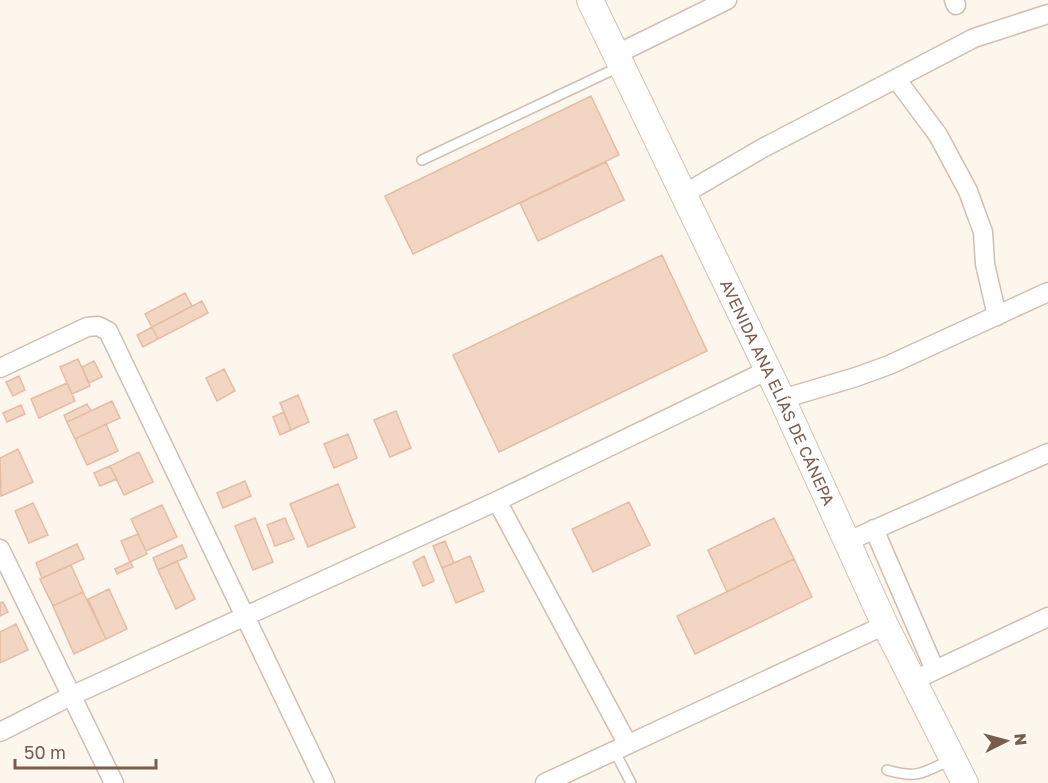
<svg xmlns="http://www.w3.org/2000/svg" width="1048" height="783" font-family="'Golos Text',sans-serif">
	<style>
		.building { fill: #f3d5c3; stroke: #e6bba3; stroke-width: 1.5 }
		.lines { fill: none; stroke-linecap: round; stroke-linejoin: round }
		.service-casing { stroke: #d1beb0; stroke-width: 12 }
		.minor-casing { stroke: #d1beb0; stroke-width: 21 }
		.secondary-casing { stroke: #d6c0b0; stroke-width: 28 }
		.service { stroke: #fff; stroke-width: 9 }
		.minor { stroke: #fff; stroke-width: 18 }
		.secondary { stroke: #fff; stroke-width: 26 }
		.labels { text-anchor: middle; stroke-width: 4.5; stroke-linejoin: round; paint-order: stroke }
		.street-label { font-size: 16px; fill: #7a5c4d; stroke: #fffaf3 }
	</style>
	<rect width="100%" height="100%" fill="#fdf6ec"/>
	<path class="building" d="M591,96l28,59 -206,99 -28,-58z
		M606,162l18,38 -86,41 -18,-38z
		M662,255l45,96 -208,101 -46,-97z
		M185,293l7,13 -40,21 -7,-13z
		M202,301l6,12 -50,26 -6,-12z
		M152,327l6,12 -15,8 -6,-12z
		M78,359l12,27 -18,8 -12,-27z
		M94,361l8,16 -13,6 -7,-16z
		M224,369l11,22 -18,10 -11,-23z
		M19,376l6,14 -12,6 -7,-14z
		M67,383l8,18 -36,17 -8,-19z
		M298,395l11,27 -18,8 -11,-27z
		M112,401l8,17 -45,21 -8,-17z
		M87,404l4,7 -24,11 -3,-7z
		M21,405l4,9 -18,8 -4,-9z
		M396,411l15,37 -21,9 -16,-37z
		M284,412l7,18 -11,5 -7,-18z
		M106,424l12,27 -31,14 -12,-26z
		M348,434l9,24 -23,10 -10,-24z
		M18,449l15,33 -32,14 -1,-38z
		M139,452l14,30 -29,13 -14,-29z
		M110,466l7,13 -17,7 -6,-13z
		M245,481l6,15 -28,12 -6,-15z
		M338,484l17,43 -47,20 -18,-43z
		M629,502l21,43 -57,27 -21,-43z
		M33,503l15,32 -19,8 -14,-32z
		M162,505l15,32 -31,14 -15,-32z
		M255,518l18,44 -20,8 -18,-44z
		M285,518l9,21 -19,7 -8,-21z
		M774,518l20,41 -67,33 -19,-42z
		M138,534l9,20 -17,8 -9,-21z
		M445,541l9,22 -12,5 -9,-22z
		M77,544l7,15 -42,19 -6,-15z
		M182,545l5,12 -29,13 -5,-12z
		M424,556l10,25 -11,5 -10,-24z
		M470,556l14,35 -28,12 -14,-35z
		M794,559l18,38 -117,57 -18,-38z
		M177,561l18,38 -19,10 -18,-39z
		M130,562l3,5 -16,7 -2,-5z
		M71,565l12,27 -30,14 -13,-27z
		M109,589l18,40 -21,10 -18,-40z
		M83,592l23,47 -32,15 -21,-48z
		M3,602l5,10 -8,4v-13z
		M16,624l12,26 -28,13v-31z"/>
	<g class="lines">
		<defs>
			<path id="service" d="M422,160l199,-94
				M614,750l17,33
				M887,770c30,9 36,3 63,-10"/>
			<path id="minor" d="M954,0l2,5
				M617,54l110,-54
				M897,80l41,55 30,56 15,41 2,32 12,52
				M684,194l77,-45 213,-111 74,-24
				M0,368l87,-41 11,-1 10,5 217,452
				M782,399l74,-22 33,-12 159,-73
				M497,501l130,242
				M874,529l61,141
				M846,542l202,-89
				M0,549l114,234
				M925,675l123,-58
				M0,732l71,-36 426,-195 271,-131
				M545,783l340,-158"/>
			<g id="secondary">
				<path id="s1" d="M590,0l192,399 103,226 80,158"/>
			</g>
		</defs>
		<use href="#service" class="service-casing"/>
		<use href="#minor" class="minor-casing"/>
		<use href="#secondary" class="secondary-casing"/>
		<use href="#service" class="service"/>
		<use href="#minor" class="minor"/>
		<use href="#secondary" class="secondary"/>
	</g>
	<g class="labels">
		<g class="street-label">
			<text dy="6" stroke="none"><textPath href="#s1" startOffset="435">AVENIDA ANA ELÍAS DE CÁNEPA</textPath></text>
		</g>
	</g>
	<g transform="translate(1006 741) rotate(84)" stroke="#fffaf3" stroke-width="4.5" paint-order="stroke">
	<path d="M0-4.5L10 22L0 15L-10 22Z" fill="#7a5c4d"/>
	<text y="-9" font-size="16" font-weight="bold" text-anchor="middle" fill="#7a5c4d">N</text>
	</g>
	<path d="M15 759v9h141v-9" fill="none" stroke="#7a5c4d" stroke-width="3"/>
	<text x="24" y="759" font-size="18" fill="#7a5c4d" stroke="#fffaf3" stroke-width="4.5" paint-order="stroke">50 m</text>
</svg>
